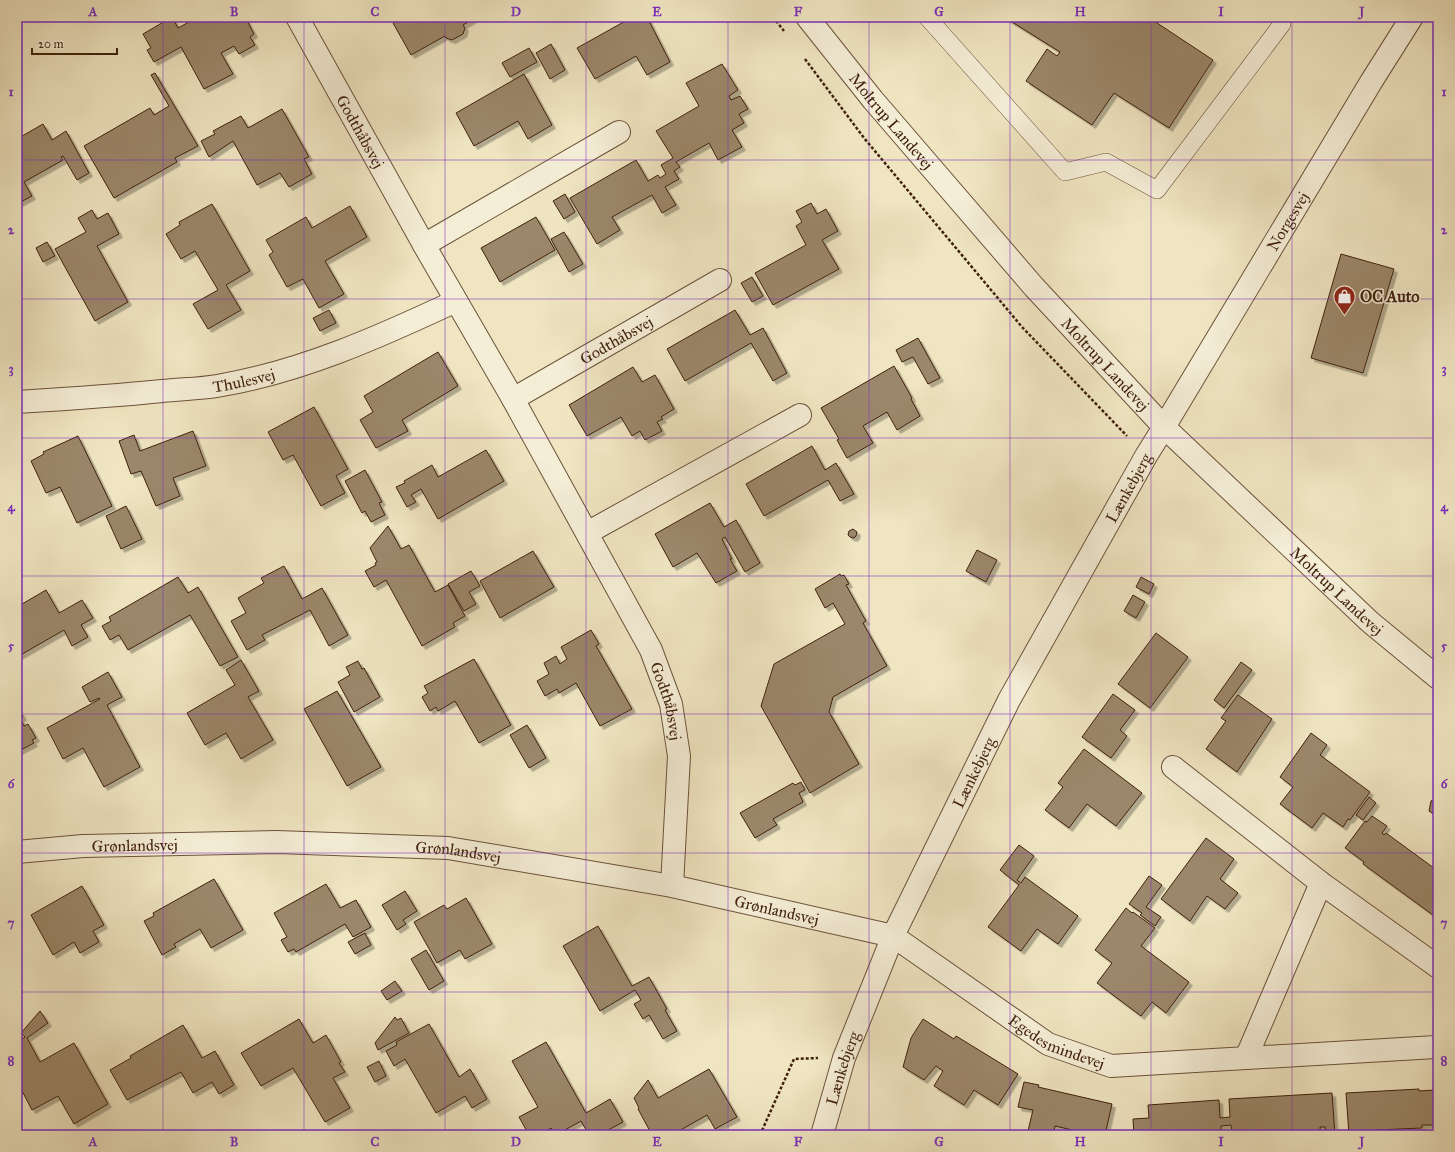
<svg xmlns="http://www.w3.org/2000/svg" width="1455" height="1152" font-family="'IM FELL Great Primer',serif">
	<style>
		.building { fill: #9b876b; stroke: #40210d; filter: url(#shadow) }
		.lines { fill: none; stroke-linecap: round; stroke-linejoin: round }
		.service-casing { stroke: #6c523a; stroke-width: 18 }
		.minor-casing { stroke: #6c523a; stroke-width: 24 }
		.tertiary-casing { stroke: #6c523a; stroke-width: 24 }
		.path { stroke: #40210d; stroke-width: 2.5; stroke-dasharray: 3 2; stroke-linecap: butt }
		.service { stroke: #f5eed7; stroke-width: 17 }
		.minor { stroke: #f5eed7; stroke-width: 22 }
		.tertiary { stroke: #f5eed7; stroke-width: 22 }
		.grid { fill: none; stroke: #7b2cbf; stroke-width: 1; stroke-opacity: 0.55 }
		.labels { text-anchor: middle; stroke-width: 3; stroke-linejoin: round; paint-order: stroke }
		.street-label { font-size: 16px; fill: #40210d; stroke: #f5eed7 }
		.poi-label { font-size: 16px; font-weight: bold; fill: #40210d; stroke: #f5eed7; text-anchor: start }
		.neatline { fill: none; stroke: #7b2cbf; stroke-width: 1.5 }
		.grid-label { font-size: 13px; text-anchor: middle; font-weight: bold; fill: #7b2cbf }
	</style>
	<defs>
		<filter id="shadow"><feDropShadow dx="3.5" dy="3.5" stdDeviation="0" flood-color="#0004"/></filter>
	</defs>
	<rect width="100%" height="100%" fill="#efe5c1"/>
	<filter id="stains"><feTurbulence type="fractalNoise" baseFrequency=".005" numOctaves="4"/><feColorMatrix values="0 0 0 0 .2 0 0 0 0 .09 0 0 0 0 .02 0 0 0 .5 -.17"/></filter>
	<radialGradient id="worn" r=".72"><stop offset=".6" stop-color="#630" stop-opacity="0"/><stop offset="1" stop-color="#630" stop-opacity=".3"/></radialGradient>
	<path class="building" d="M172,17l6,11 20,-11h47l9,17 -4,3 5,8 -16,9 -5,-8 -13,7 12,21 -29,15 -23,-42 -27,15 -7,-12 4,-2 -8,-14z
		M403,17h74l-14,8 2,3 -2,6 -11,6 -6,-2 -1,-2 -34,19 -18,-32z
		M628,17h19l23,45 -23,13 -11,-19 -41,23 -18,-31 52,-29z
		M1004,17h144l65,43 -44,68 -55,-35 -22,32 -66,-44 21,-32 10,7 3,-4z
		M551,44l14,26 -15,9 -14,-26z
		M529,48l8,14 -27,15 -8,-14z
		M722,64l16,26 -9,6 2,4 9,-4 8,13 -9,5 5,9 -12,7 10,17 -24,13 -9,-17 -33,19 4,5 -6,4 5,8 -14,8 11,18 -14,8 -10,-18 -40,22 8,13 -23,14 -27,-46 66,-38 12,21 10,-6 2,3 6,-4 -5,-9 12,-7 -17,-27 43,-25 -13,-23z
		M155,73l43,73 -23,12 2,4 -63,36 -30,-52 66,-38 4,7 15,-9 -18,-31z
		M524,74l28,51 -24,14 -10,-18 -44,25 -18,-33z
		M282,109l27,48 -5,2 8,15 -23,13 -9,-14 -23,12 -24,-44 -24,16 -8,-16 14,-7 -2,-3 28,-15 7,12z
		M43,124l9,16 14,-9 23,42 -12,7 -14,-24 -2,1 2,3 -39,22 8,14 -15,8v-65z
		M565,194l10,18 -11,7 -11,-18z
		M811,203l6,11 9,-5 12,22 -16,9 17,29 -66,36 -18,-32 51,-28 -10,-19 6,-4 -6,-11z
		M212,204l38,67 -24,14 15,25 -33,19 -15,-25 25,-14 -23,-39 -14,8 -15,-25 14,-9 -1,-3z
		M350,206l17,31 -42,24 19,33 -25,14 -16,-29 -16,8 -18,-32 4,-3 -7,-12 40,-23 6,11z
		M92,210l5,9 11,-6 11,21 -22,12 31,56 -33,19 -40,-72 31,-17 -8,-14z
		M536,217l19,33 -55,32 -19,-34z
		M564,232l19,32 -14,8 -18,-33z
		M47,242l8,14 -12,6 -7,-14z
		M1341,254l53,15 -31,104 -52,-15z
		M752,277l11,19 -11,6 -11,-19z
		M329,310l7,13 -16,8 -7,-13z
		M735,310l15,25 13,-7 24,45 -14,8 -22,-38 -66,38 -18,-32z
		M918,338l22,40 -12,6 -15,-27 -11,5 -6,-12z
		M438,352l20,34 -56,34 6,11 -32,17 -16,-28 13,-8 -9,-16z
		M894,366l18,32 -1,1 9,17 -23,14 -10,-18 -24,14 10,17 -26,15 -10,-18 2,-1 -18,-31z
		M633,367l9,15 13,-7 19,34 -13,8 2,2 -6,3 5,9 -17,9 -5,-9 -8,5 -11,-19 -34,19 -18,-31z
		M314,407l34,62 -12,7 9,17 -24,13 -28,-51 -10,5 -15,-28z
		M193,431l13,35 -33,12 7,18 -24,10 -15,-35 -10,3 -12,-33 15,-6 6,16z
		M78,436l34,70 -35,17 -17,-36 -14,6 -15,-32 13,-7 -1,-2z
		M812,446l13,24 11,-7 18,31 -14,7 -12,-21 -64,36 -18,-32z
		M486,450l18,31 -66,38 -17,-30 -10,6 5,7 -9,5 -11,-20 9,-4 -1,-2 28,-16 6,12z
		M365,470l17,32 -3,1 6,12 -14,7 -6,-11 -3,2 -17,-32z
		M710,503l14,24 12,-7 24,43 -15,9 -20,-35 -3,2 10,20h-2l7,12 -21,12 -19,-30 -24,14 -18,-33z
		M126,506l16,33 -21,10 -15,-33z
		M388,526l13,23 8,-4 26,47 13,-7 17,31 -12,7 2,4 -33,19 -36,-66 -12,7 -9,-16 11,-6 -1,-2 2,-1 -7,-14z
		M853,529l4,3 -1,4 -2,2 -4,-1 -2,-2 1,-4z
		M977,550l20,10 -11,22 -20,-11z
		M533,551l21,36 -54,31 -20,-37z
		M284,566l18,33 20,-11 26,47 -19,11 -19,-36 -48,25 3,5 -18,10 -16,-29 15,-8 -8,-15 26,-15 -3,-5z
		M471,571l9,15 -11,6 7,12 -12,7 -16,-27z
		M840,574l1,2 3,-1 5,9 -3,1 20,36 -3,2 24,43 -54,31 -4,15 30,52 -49,29 -49,-87 13,-42 71,-40 -12,-21 -8,5 -10,-19z
		M178,577l10,16 10,-6 40,70 -18,9 -30,-51 -62,35 -9,-15 -9,5 -8,-14 9,-5 -2,-4z
		M1141,577l13,7 -5,10 -13,-7z
		M46,590l13,23 23,-13 11,18 -12,7 7,12 -16,9 -8,-16 -47,27v-50z
		M1133,595l12,7 -9,16 -12,-7z
		M591,630l8,14 -3,2 36,63 -32,17 -24,-43 -17,10 -2,-4 -12,7 -8,-15 12,-7 -5,-11 12,-7 4,8 7,-5 -6,-12z
		M1156,633l32,24 -38,51 -32,-24z
		M474,659l37,66 -32,18 -24,-42 -17,10 -2,-4 -6,4 -8,-14 6,-4 -4,-7z
		M241,660l18,31 -11,6 25,43 -32,19 -15,-26 -21,12 -18,-32 48,-28 -9,-15z
		M358,661l4,8 2,-1 16,29 -26,15 -16,-30 12,-7 -4,-8z
		M1241,662l11,8 -28,38 -10,-8z
		M108,672l14,25 -15,8 33,62 -36,20 -21,-39 -20,11 -16,-31 53,-29 -1,-1 -9,4 -8,-15z
		M337,691l44,76 -34,19 -43,-77z
		M1113,694l22,16 -15,20 7,6 -16,22 -29,-21z
		M1238,695l34,24 -35,53 -31,-23 20,-28 -5,-3z
		M17,707l6,10 -3,1 4,8 4,-2 8,14 -4,2 2,3 -17,9z
		M527,725l19,33 -17,10 -19,-33z
		M1311,733l16,12 -7,10 50,37 -20,28 -2,-1 -5,8 -20,-14 -11,15 -32,-24 13,-17 -13,-10z
		M1084,749l58,44 -26,33 -29,-22 -18,24 -24,-18 18,-23 -5,-4z
		M801,782l4,8 -6,3 4,9 -30,17 4,6 -22,13 -15,-25 53,-30 2,2z
		M1369,797l7,6 -13,17 -7,-5z
		M1438,797v19h-1l-8,-5 2,-10z
		M1372,816l15,10 -5,7 2,2 2,-2 52,38v37l-5,7 -70,-51 1,-2 -19,-14 20,-27 2,1z
		M1206,838l28,21 -14,20 18,14 -13,16 -18,-13 -17,25 -29,-22z
		M1019,845l15,11 -17,24 4,3 4,-6 53,39 -20,28 -21,-15 -16,22 -33,-24 31,-42 -19,-15z
		M1149,876l13,9 -16,22 15,10 -6,9 -15,-11 2,-2 -13,-9z
		M214,879l29,51 -32,18 -11,-19 -26,15 2,3 -14,8 -18,-34 10,-5 -1,-3z
		M326,884l14,24 16,-8 15,27 -18,10 -8,-13 -49,28 -2,-3 -6,3 -7,-12 6,-3 -13,-24z
		M82,886l22,39 -11,6 6,11 -19,11 -6,-11 -21,13 -22,-40z
		M405,891l12,20 -14,9 3,4 -9,6 -15,-25z
		M466,898l26,46 -27,15 -5,-9 -23,13 -23,-41 30,-17 3,4z
		M1126,908l6,5 1,-1 22,16 -14,18 48,36 -23,31 -14,-11 -11,14 -44,-33 15,-20 -17,-13z
		M598,926l34,60 17,-9 18,32 -2,1 12,21 -14,8 -14,-24 -6,4 -9,-15 7,-4 -6,-10 -35,21 -37,-65z
		M365,933l6,12 -16,9 -7,-12z
		M426,950l18,31 -15,9 -18,-31z
		M395,981l7,10 -15,9 -6,-9z
		M40,1011l8,12 -21,15 13,24 34,-19 34,61 -34,20 -16,-28 -26,14 -12,-23 -3,2v-47l8,-5 -4,-4z
		M395,1017l2,3 4,-2 8,15 -31,17 -3,-7z
		M299,1019l14,24 13,-8 15,27 -2,1 6,9 -12,6 17,30 -25,14 -32,-54 -32,18 -20,-33z
		M923,1019l31,20 2,-3 62,38 -20,31 -24,-15 -10,15 -30,-19 9,-15 -7,-5 -12,14 -21,-13 8,-29z
		M429,1024l30,53 11,-8 17,30 -15,9 -7,-12 -29,17 -31,-54 -11,7 -8,-15 11,-6 -1,-3z
		M183,1025l19,33 13,-7 19,34 -15,9 -7,-12 -19,11 -12,-21 -54,28 -17,-30 21,-12 -1,-2z
		M546,1042l40,71 24,-14 13,23 -24,13h-10l-8,-14 -25,14 -5,-7 -11,7h-11l-10,-18 19,-10 -26,-46z
		M379,1061l7,15 -11,6 -8,-15z
		M709,1069l28,48 -22,12 -8,-14 -35,20h-20l-14,-26 1,-1 -5,-10 14,-18 10,18z
		M1024,1082l15,3 -1,2 74,17 -7,31h-11l-39,-9 -2,9h-26l6,-25 -15,-3z
		M1419,1089v2l16,-1 2,35h-15v3l-46,2v5h-27l-3,-42z
		M1332,1093l3,42h-9l-1,-8h-5l1,8 -89,-1 -1,-9 -10,1v9h-87l-1,-16 16,-1 -1,-13 71,-5 1,18 10,-1 -1,-18z"/>
	<g class="lines">
		<defs>
			<path id="service" d="M927,17l138,155 41,-10 51,28 125,-166"/>
			<g id="minor">
				<path id="s1" d="M297,17l127,228 89,154 138,251 20,54 8,52 -7,130"/>
				<path d="M424,245l195,-113"/>
				<path id="s2" d="M513,399l207,-119"/>
				<path id="s3" d="M17,402c49,-3 97,-6 145,-11 18,-2 37,-2 55,-5 84,-14 162,-49 239,-85"/>
				<path id="s4" d="M1164,427l207,-345 41,-65"/>
				<path d="M587,533l213,-118"/>
				<path d="M1173,767l148,116 117,84"/>
				<path id="s5" d="M17,852l66,-6 193,-4 172,6 224,38 221,50 155,108 63,22 325,-19 2,-2"/>
				<path d="M1246,1058l75,-175"/>
			</g>
			<g id="tertiary">
				<path id="s6" d="M807,17l66,83 161,187 130,140 206,195 68,56"/>
				<path id="s7" d="M822,1135l22,-77 49,-122 116,-236 137,-244 18,-29"/>
			</g>
		</defs>
		<use href="#service" class="service-casing"/>
		<use href="#minor" class="minor-casing"/>
		<use href="#tertiary" class="tertiary-casing"/>
		<path class="path" d="M773,17l11,14
			M805,59l59,79 158,189 105,109
			M760,1135l34,-76 24,-1"/>
		<use href="#service" class="service"/>
		<use href="#minor" class="minor"/>
		<use href="#tertiary" class="tertiary"/>
	</g>
	<path class="grid" d="M163,17v1118M304,17v1118M445,17v1118M586,17v1118M728,17v1118M869,17v1118M1010,17v1118M1151,17v1118M1292,17v1118M17,160h1421M17,299h1421M17,438h1421M17,576h1421M17,714h1421M17,853h1421M17,992h1421"/>
	<defs>
		<symbol id="shop-pin" viewBox="-11 -11 22 30"><path d="M0 17L-7.5 6A9.5 9.5 0 1 1 7.5 6Z" fill="#8f2418" stroke="#f5eed7"/><path d="M-5-2.5h2.3a2.7 3.5 0 0 1 5.4 0H5L5.5 6h-11ZM-1.5-2.5h3a1.5 2.3 0 0 0-3 0Z" fill="#fff"/></symbol>
	</defs>
	<g fill-rule="evenodd">
		<use href="#shop-pin" x="1332" y="284" width="25" height="34"/>
	</g>
	<g class="labels">
		<g class="street-label">
			<text dy="6" stroke="none"><textPath href="#s6" startOffset="134">Moltrup Landevej</textPath></text>
			<text dy="6" stroke="none"><textPath href="#s1" startOffset="131">Godthåbsvej</textPath></text>
			<text dy="6" stroke="none"><textPath href="#s4" startOffset="240">Norgesvej</textPath></text>
			<text dy="6" stroke="none"><textPath href="#s2" startOffset="119">Godthåbsvej</textPath></text>
			<text dy="6" stroke="none"><textPath href="#s6" startOffset="458">Moltrup Landevej</textPath></text>
			<text dy="6" stroke="none"><textPath href="#s3" startOffset="228">Thulesvej</textPath></text>
			<text dy="6" stroke="none"><textPath href="#s7" startOffset="718">Lænkebjerg</textPath></text>
			<text dy="6" stroke="none"><textPath href="#s6" startOffset="782">Moltrup Landevej</textPath></text>
			<text dy="6" stroke="none"><textPath href="#s1" startOffset="779">Godthåbsvej</textPath></text>
			<text dy="6" stroke="none"><textPath href="#s7" startOffset="394">Lænkebjerg</textPath></text>
			<text dy="6" stroke="none"><textPath href="#s5" startOffset="118">Grønlandsvej</textPath></text>
			<text dy="6" stroke="none"><textPath href="#s5" startOffset="442">Grønlandsvej</textPath></text>
			<text dy="6" stroke="none"><textPath href="#s5" startOffset="766">Grønlandsvej</textPath></text>
			<text dy="6" stroke="none"><textPath href="#s5" startOffset="1081">Egedesmindevej</textPath></text>
			<text dy="6" stroke="none"><textPath href="#s7" startOffset="70">Lænkebjerg</textPath></text>
		</g>
		<g class="poi-label">
			<text x="1360" y="302">OC Auto</text>
		</g>
	</g>
	<rect width="1455" height="1152" fill="none" stroke="#efe5c1" stroke-width="44"/>
	<path d="M32 48v6h85v-6" fill="none" stroke="#40210d" stroke-width="2"/>
	<text x="38" y="48" font-size="12" fill="#40210d" stroke="#f5eed7" stroke-width="3" paint-order="stroke">20 m</text>
	<rect x="22" y="22" width="1411" height="1108" class="neatline"/>
	<g class="grid-label">
		<text x="93" y="16">A</text>
		<text x="234" y="16">B</text>
		<text x="375" y="16">C</text>
		<text x="516" y="16">D</text>
		<text x="657" y="16">E</text>
		<text x="798" y="16">F</text>
		<text x="939" y="16">G</text>
		<text x="1080" y="16">H</text>
		<text x="1221" y="16">I</text>
		<text x="1362" y="16">J</text>
		<text x="11" y="96">1</text>
		<text x="1444" y="96">1</text>
		<text x="11" y="234">2</text>
		<text x="1444" y="234">2</text>
		<text x="11" y="373">3</text>
		<text x="1444" y="373">3</text>
		<text x="11" y="511">4</text>
		<text x="1444" y="511">4</text>
		<text x="11" y="650">5</text>
		<text x="1444" y="650">5</text>
		<text x="11" y="788">6</text>
		<text x="1444" y="788">6</text>
		<text x="11" y="927">7</text>
		<text x="1444" y="927">7</text>
		<text x="11" y="1065">8</text>
		<text x="1444" y="1065">8</text>
		<text x="93" y="1146">A</text>
		<text x="234" y="1146">B</text>
		<text x="375" y="1146">C</text>
		<text x="516" y="1146">D</text>
		<text x="657" y="1146">E</text>
		<text x="798" y="1146">F</text>
		<text x="939" y="1146">G</text>
		<text x="1080" y="1146">H</text>
		<text x="1221" y="1146">I</text>
		<text x="1362" y="1146">J</text>
	</g>
	<rect width="100%" height="100%" filter="url(#stains)"/>
	<rect width="100%" height="100%" fill="url(#worn)"/>
</svg>
